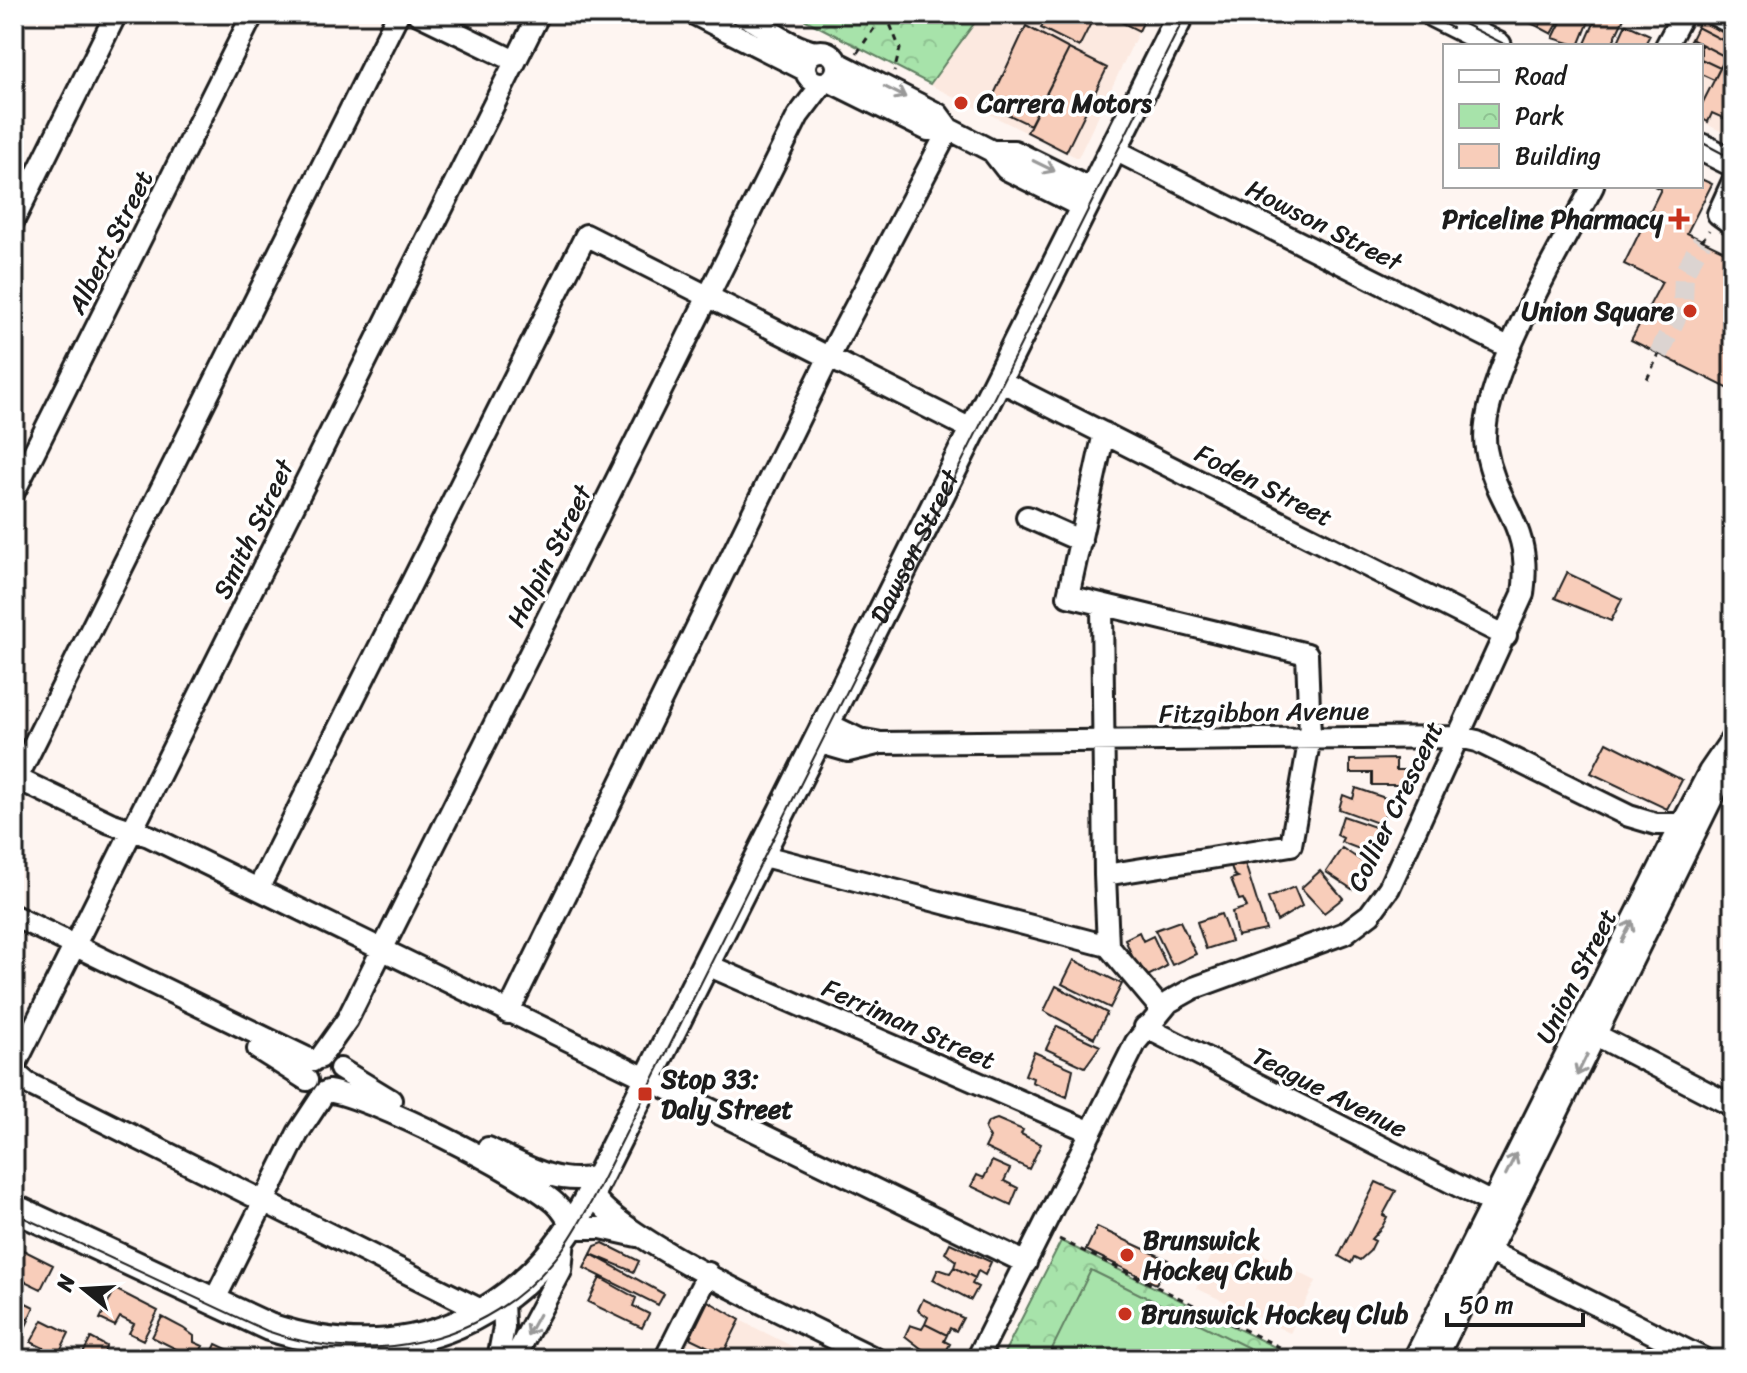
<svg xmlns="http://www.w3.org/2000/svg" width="1747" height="1373" font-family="Sriracha,sans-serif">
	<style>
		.built { fill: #fce9e0 }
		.park { fill: url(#park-crowns); stroke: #628063; stroke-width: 2 }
		.pitch { fill: #a7e3aa; stroke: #628063; stroke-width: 2 }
		.building { fill: #f8cdba; stroke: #1c1c1c; stroke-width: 2 }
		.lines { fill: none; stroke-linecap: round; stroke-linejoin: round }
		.minor-tunnel { stroke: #dcd4d1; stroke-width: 20; stroke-dasharray: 20 10; stroke-linecap: butt }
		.minor-casing { stroke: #1c1c1c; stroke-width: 26 }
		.major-casing { stroke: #1c1c1c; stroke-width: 32 }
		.path { stroke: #1c1c1c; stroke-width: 3; stroke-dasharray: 6 6; stroke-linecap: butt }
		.minor { stroke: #fff; stroke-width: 20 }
		.major { stroke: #fff; stroke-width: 26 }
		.tram { stroke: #1c1c1c; stroke-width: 2 }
		.oneway { stroke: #999 }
		.poi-dot { fill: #c8321e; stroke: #fff; stroke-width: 3 }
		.labels { text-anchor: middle; stroke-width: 7; stroke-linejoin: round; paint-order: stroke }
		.poi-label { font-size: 26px; font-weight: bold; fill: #1c1c1c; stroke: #fff; text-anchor: start }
		.street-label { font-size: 26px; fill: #1c1c1c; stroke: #fff }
	</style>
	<defs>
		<pattern id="park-crowns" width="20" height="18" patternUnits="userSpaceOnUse" patternTransform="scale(2)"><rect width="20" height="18" fill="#a7e3aa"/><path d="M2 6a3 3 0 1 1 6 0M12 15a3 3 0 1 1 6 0" fill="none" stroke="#8fc292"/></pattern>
	</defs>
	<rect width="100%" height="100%" fill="#fef5f1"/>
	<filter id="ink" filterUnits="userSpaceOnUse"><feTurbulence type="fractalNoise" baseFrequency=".0125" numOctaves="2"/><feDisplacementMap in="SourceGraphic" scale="16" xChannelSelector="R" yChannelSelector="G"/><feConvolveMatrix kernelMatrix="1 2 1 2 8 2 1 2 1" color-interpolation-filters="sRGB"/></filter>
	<g filter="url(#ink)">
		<path class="built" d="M981,14h166l-69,144 -148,-73z
			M1701,14l32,12v112l-32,-17v-75h-16z
			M1222,1234l94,47 -26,52 -94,-45z
			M740,1320l77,39h-138l11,-21 33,16z"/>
		<path class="park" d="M794,14h187l-51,70z
			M1061,1241l238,118h-298z"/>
		<path class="pitch" d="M1091,1270l180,89h-224z"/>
		<path class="building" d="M1049,14h34l-2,4 10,5 -12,24 -38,-19z
			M1105,14h42l-8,17z
			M1530,14h16l-7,13 -13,-6z
			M1546,14h17l-11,20 -13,-7z
			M1565,14h27l-13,32 -26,-8z
			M1598,14h28l-15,32h-27z
			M1702,15l31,14 -1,16 -35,-18z
			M1626,24l24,11 -6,11h-28z
			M1026,26l43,23 -39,76 -41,-20z
			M1697,27l35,18 -6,12 -35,-18z
			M1691,39l35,18 -6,11 -19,-9v-13h-14z
			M1733,43v77l-1,2 -20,-9 -4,9 -7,-4v-12z
			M1069,49l38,19 -41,84 -39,-20z
			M1701,59l19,9 -6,12 -13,-6z
			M1701,179l11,5 -25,49 46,22v136l-102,-51 31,-58 -38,-18 37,-75 -7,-3h47z
			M1567,573l55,26 -11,22 -56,-23z
			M1607,742l75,38 -15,29 -76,-36z
			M1396,759v11h10v15h-34v-12h-22v-13z
			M1356,788l32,11 -5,26 -44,-16 4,-14 10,4z
			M1343,816l35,12 -11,24 -26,-10 2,-4 -6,-3z
			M1342,848l26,17 -16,24 -26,-17z
			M1243,857l23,73 -29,6 -5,-24 15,-5 -4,-8 -4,1 -8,-21 7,-2 -4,-2 -5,-15z
			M1320,871l23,27 -19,15 -23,-25z
			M1294,887l8,19 -25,15 -9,-23z
			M1221,914l10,27 -25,8 -9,-27z
			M1180,921l16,33 -24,11 -17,-35z
			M1139,932l4,9 10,-5 14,30 -21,11 -6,-12 -4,1 -11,-27z
			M1074,960l48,24 -12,24 -48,-24z
			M1056,986l51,27 -13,25 -50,-27z
			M1057,1026l43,20 -15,21 -39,-18z
			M1034,1052l39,17 -6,28 -35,-15 1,-4 -8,-3z
			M997,1119l26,11 -2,4 20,10 -12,25 -44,-21 5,-10 -5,-9 3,-7z
			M992,1161l18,8 -6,12 14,7 -7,17 -40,-19 6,-11 7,3z
			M1376,1182l20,9 -13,24 4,2 -5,10 -11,12 4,2 -5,10 -10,9 -6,-3 -3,6 -12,-7z
			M1097,1227l71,33 -12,24 -70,-34z
			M603,1243l36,18 -5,11 -43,-18 4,-8z
			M950,1243l41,19 -6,13 -7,-4 -3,7 -21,-11 2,-6 -11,-8z
			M17,1247l36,18 -12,24 -27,-13z
			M591,1254l73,40 -6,11 -74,-37z
			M954,1267l21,11 -3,6 6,3 -7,13 -38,-20 5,-11 12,4z
			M600,1278l36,20 -3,8 16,8 -7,14 -54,-26z
			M115,1289l43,22 -15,29 -14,-7 5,-9 -14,-7 -5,9 -15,-7z
			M14,1297l20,10 -6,13 -14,-7z
			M923,1299l40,19 -7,13 -6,-3 -3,7 -22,-11 3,-7 -10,-7z
			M708,1301l32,19 -17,34 -33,-16z
			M17,1314l12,6 -15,30v-30z
			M162,1317l21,11 11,8v6l9,4 -7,13 -44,-22z
			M43,1320l26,13 -11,22 -27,-13z
			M925,1324l22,11 -3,6 6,3 -7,13 -21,-8 -17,-13 5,-11 12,4z
			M91,1338l15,8 -3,13h-23z
			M216,1344l32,15h-39z"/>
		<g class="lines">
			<path class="minor-tunnel" d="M1659,354l24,-51 1,-30 18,-32"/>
			<defs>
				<path id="minor" d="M418,14l97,47
					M694,14l111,56
					M741,14c26,13 46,31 74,38
					M1713,14l20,10
					M1666,46l17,-32
					M805 67a16 16 0 1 1 32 0a16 16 0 1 1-32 0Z
					M836,62l102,52 11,15 43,22 14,18 78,39
					M829,81l99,49 21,-1
					M1113,149l397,199
					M992,151h22l79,39
					M1733,181l-15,33 15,11
					M14,220l102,-206
					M998,380l508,256
					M14,492l239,-478
					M1027,517l54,24
					M1102,606l3,269 186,-30 19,-108 -3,-83 -239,-58 36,-163
					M826,723l33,16 22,4 578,-6 18,4 152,75 27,8h26
					M817,742l31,9 29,-7
					M14,777l96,46 39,13 877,427
					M17,778l381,-764
					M760,855l348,91 53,63
					M1105,875l3,71
					M258,889l328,-654 387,195
					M14,916l299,145
					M705,964l386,168
					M508,1013l321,-656 120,-228
					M1145,1027l347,176
					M1596,1035l137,71
					M258,1049l49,31
					M320,1058l27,-38 451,-904 25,-33
					M14,1067l525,-1053
					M340,1069l51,31
					M14,1072l13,11 458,229
					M328,1091c43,6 194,82 227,112 8,7 12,15 17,25h29l36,8
					M488,1148c33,16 74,41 112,27
					M592,1191c13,44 234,142 284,168
					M1479,1246l225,113
					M214,1301l84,-168 27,-41
					M498,1359l6,-32 -1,-27
					M514,1359l47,-88 3,-32
					M665,1359l43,-86
					M977,1359l159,-317 33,-40 25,-14 151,-55 25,-19 19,-26 134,-294c10,-72 -27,-86 -37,-145 -11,-62 77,-204 107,-263
					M1414,1359l257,-514 38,-73 24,-35
					M1436,1359l286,-581 8,-26"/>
				<g id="major">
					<path d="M1434,14l64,32"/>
					<path d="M1701,147l32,16"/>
					<path id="s1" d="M14,1208l255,119c140,46 256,-8 323,-136l589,-1177"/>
				</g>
			</defs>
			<use href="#minor" class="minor-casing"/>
			<use href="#major" class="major-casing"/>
			<path class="path" d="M886,14l14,35 -6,23
				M857,53l27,-39
				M1702,241l7,-11
				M1647,379l12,-25
				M1059,1239l245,120"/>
			<use href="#minor" class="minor"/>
			<use href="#major" class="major"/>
			<path class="tram" d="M1425,14l27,14
				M1444,14l64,32
				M1701,142l32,17
				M14,1213l253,118c103,36 216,14 288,-72 16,-19 27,-41 39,-62l592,-1183"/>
		</g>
		<defs><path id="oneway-shaft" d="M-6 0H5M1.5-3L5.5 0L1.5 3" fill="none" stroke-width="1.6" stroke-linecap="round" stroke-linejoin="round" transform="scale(2)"/></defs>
		<g class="oneway">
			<use href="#oneway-shaft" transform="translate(895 92) rotate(27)"/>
			<use href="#oneway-shaft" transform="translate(1044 166) rotate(26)"/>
			<use href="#oneway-shaft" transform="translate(1627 931) rotate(-63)"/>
			<use href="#oneway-shaft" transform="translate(1582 1065) rotate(116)"/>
			<use href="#oneway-shaft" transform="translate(1511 1164) rotate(-64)"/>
			<use href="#oneway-shaft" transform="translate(533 1325) rotate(119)"/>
		</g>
	</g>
	<g class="poi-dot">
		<circle cx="961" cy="103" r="8"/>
		<path d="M1675 207h8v8h8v8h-8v8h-8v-8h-8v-8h8z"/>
		<circle cx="1690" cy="311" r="8"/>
		<rect x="637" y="1086" width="16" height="16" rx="4"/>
		<circle cx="1127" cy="1255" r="8"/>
		<circle cx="1125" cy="1314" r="8"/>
	</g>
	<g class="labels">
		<g class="poi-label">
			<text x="977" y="112">Carrera Motors</text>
			<text x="1663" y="228" text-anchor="end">Priceline Pharmacy</text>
			<text x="1674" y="320" text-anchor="end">Union Square</text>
			<text x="661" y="1088">Stop 33:<tspan x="661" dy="30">Daly Street</tspan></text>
			<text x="1143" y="1249">Brunswick<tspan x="1143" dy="30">Hockey Ckub</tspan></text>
			<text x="1141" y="1323">Brunswick Hockey Club</text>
		</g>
		<g class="street-label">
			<text transform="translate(1324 225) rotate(27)" y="9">Howson Street</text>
			<text transform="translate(110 242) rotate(-63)" y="9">Albert Street</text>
			<text transform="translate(1264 485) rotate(27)" y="9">Foden Street</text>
			<text transform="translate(253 529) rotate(-64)" y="9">Smith Street</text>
			<text dy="9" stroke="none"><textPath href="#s1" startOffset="1388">Dawson Street</textPath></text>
			<text transform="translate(549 556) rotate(-63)" y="9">Halpin Street</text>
			<text transform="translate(1264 712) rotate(-1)" y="9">Fitzgibbon Avenue</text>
			<text transform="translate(1395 806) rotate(-64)" y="9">Collier Crescent</text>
			<text transform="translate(1576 976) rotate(-63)" y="9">Union Street</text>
			<text transform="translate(909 1024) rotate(24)" y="9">Ferriman Street</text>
			<text transform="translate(1330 1092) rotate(27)" y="9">Teague Avenue</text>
		</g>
	</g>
	<rect width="1747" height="1373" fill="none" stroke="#fff" stroke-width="48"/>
	<rect x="24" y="24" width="1699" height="1325" fill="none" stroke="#1c1c1c" stroke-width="3" filter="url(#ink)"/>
	<rect x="1443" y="44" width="260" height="144" fill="#ffffff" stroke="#a4a4a4" stroke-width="2"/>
	<rect x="1459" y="70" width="40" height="12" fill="#ffffff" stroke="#a4a4a4" stroke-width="2"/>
	<text x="1515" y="84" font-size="24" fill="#1c1c1c">Road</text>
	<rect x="1459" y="104" width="40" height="24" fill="url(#park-crowns)" stroke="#a4a4a4" stroke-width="2"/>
	<text x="1515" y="124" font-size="24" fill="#1c1c1c">Park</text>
	<rect x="1459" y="144" width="40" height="24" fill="#f8cdba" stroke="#a4a4a4" stroke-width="2"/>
	<text x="1515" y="164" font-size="24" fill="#1c1c1c">Building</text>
	<g transform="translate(84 1289) rotate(288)" stroke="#ffffff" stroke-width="6" paint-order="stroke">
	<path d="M0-6L14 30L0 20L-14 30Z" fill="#1c1c1c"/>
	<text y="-12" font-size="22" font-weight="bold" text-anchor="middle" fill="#1c1c1c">N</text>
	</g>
	<path d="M1447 1313v12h136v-12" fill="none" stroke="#1c1c1c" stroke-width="4"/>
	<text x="1459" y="1313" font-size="24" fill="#1c1c1c" stroke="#ffffff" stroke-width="6" paint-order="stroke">50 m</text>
</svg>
